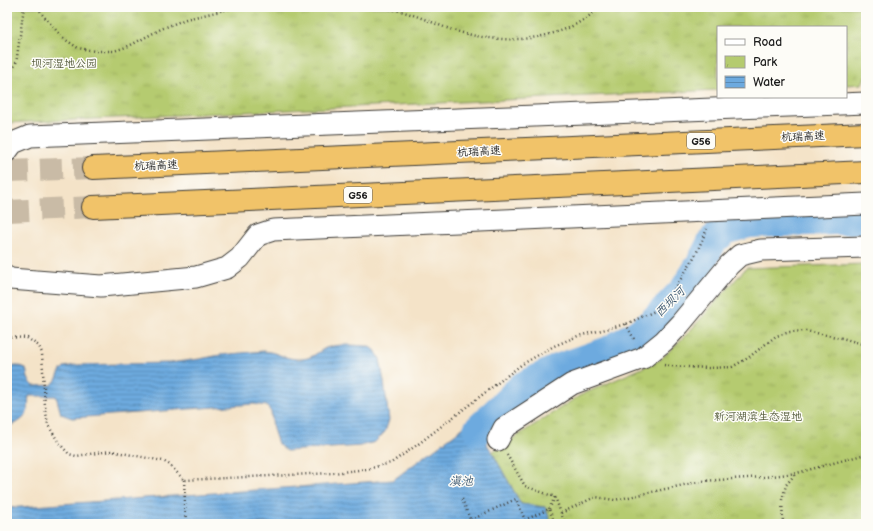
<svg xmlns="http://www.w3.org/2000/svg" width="873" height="531" font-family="'Balsamiq Sans','LXGW WenKai TC',sans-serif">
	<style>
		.park { fill: url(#park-tufts); stroke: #687446 }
		.water { fill: url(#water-rules); stroke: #44637e }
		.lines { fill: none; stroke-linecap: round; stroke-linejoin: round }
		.river { stroke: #6daadf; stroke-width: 30 }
		.highway-tunnel { stroke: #c9bba6; stroke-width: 22; stroke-dasharray: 22 11; stroke-linecap: butt }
		.minor-casing { stroke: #3c3a36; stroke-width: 23 }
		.highway-casing { stroke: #3c3a36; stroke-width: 24 }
		.path { stroke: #3c3a36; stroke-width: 2.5; stroke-dasharray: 1 3; stroke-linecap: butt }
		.minor { stroke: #fff; stroke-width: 21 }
		.highway { stroke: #f1c369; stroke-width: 22 }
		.labels { text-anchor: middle; stroke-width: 3; stroke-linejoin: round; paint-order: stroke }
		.shield { fill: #fdfcf7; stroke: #605f5e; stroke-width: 1 }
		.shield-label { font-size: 10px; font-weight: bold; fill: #1c1c1c }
		.park-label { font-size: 11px; fill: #525939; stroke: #fdfcf7 }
		.street-label { font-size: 11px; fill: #1c1c1c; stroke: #fdfcf7 }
		.water-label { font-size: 12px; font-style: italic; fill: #405c74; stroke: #fdfcf7 }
	</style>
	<defs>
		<pattern id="park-tufts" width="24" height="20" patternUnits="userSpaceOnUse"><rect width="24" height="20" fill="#b5cb6f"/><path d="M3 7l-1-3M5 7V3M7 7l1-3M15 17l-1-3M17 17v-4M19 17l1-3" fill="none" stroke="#9bae60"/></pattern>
		<pattern id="water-rules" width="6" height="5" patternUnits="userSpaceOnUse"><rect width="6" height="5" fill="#6daadf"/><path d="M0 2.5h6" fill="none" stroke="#598ab4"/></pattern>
	</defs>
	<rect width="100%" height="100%" fill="#fdfcf7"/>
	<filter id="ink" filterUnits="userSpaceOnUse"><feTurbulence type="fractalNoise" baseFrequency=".025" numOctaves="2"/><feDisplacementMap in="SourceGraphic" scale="8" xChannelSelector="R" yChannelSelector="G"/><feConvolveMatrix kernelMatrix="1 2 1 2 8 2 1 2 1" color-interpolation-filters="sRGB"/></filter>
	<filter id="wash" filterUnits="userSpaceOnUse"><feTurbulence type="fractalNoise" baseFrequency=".012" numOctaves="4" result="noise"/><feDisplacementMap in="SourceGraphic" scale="16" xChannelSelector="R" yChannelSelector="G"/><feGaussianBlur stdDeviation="0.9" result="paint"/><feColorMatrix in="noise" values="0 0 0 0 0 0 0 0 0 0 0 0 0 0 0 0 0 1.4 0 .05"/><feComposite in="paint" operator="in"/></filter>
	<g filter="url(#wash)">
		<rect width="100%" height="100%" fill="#f4e3c8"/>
		<path class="park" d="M11,7h855v68l-4,9 -16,1v-58h-128v63l-711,33v-90z
			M866,264v260h-314l-7,-17 -24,-3 -29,-52 87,-56 81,-36 29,-28 57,-64z"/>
		<path class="water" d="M350,345l17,1 8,4 5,9 4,23 5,38 -4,12 -10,10 -15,4 -74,5 -8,-7 -5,-15 -2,-17 -4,-6 -13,-2 -182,14 -11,-4 -5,-18h-27c-1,4 0,10 -1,14 -3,10 -12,14 -21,16v-59c3,-1 6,-1 10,-1 11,0 9,4 11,12 1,3 4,6 6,8l18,-1 4,-5 5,-10 3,-3 12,-2 93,-2 31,-4 20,-4 44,-4c12,1 22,8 33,8 16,1 19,-7 31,-12 7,-2 16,-2 22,-2z
			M472,421l20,31 29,52 24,3 7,17h-545v-16l386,-28z"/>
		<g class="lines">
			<path class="river" d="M478,430l44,-43 38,-19 49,-17 27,-16 18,-14 30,-31 16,-25 13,-25 14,-11 22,-6 117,-4"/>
		</g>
	</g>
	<g filter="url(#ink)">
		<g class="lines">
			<path class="highway-tunnel" d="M7,171l86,-3
				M7,211l86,-4"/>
			<defs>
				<path id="minor" d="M7,151l6,-8 17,-7 836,-33
					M7,277l3,2 91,7 95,-9 31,-9 13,-10 18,-23 15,-5 593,-26
					M498,440l6,-12 68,-44 71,-26 21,-17 16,-17 49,-59 11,-10 21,-5 105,-3"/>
				<path id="highway" d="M93,168l773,-34
					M93,207l773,-35"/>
			</defs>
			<use href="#minor" class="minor-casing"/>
			<use href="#highway" class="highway-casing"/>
			<path class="path" d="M39,7l2,6 22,25 15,10 17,3h19l15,-5 32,-17 25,-10 43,-10 10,-2
				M374,7c13,2 27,3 39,8 15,5 29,12 43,16 37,11 76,12 112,-3 12,-5 23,-13 33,-21
				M7,76l9,-12 8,-57
				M626,324l9,17
				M7,337l20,1 12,8 3,7 3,53 3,19 11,18 10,11 7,2 35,-5 52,10 7,4 14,15 149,-7 34,-4 24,-6 26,-18 104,-80 33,-19 24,-10 48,-12 29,-13 21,-24 20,-33 11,-25
				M664,365l6,1 38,2 24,-1 16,-9 28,-22 14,-4 16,-1 36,7 24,7
				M507,455l18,31 30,11 10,27
				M184,480l2,44
				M462,499l10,25
				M549,509l6,-12
				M561,513l34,-16 20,3 87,-19 62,-4 33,-4 69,-19
				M471,520l45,-21 9,21 24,-11 6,15
				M783,524l-1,-24 4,-15 10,-12"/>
			<use href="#minor" class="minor"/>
			<use href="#highway" class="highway"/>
		</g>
	</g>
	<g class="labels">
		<g class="shield">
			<rect x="687" y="133" width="28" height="16" rx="3"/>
			<rect x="344" y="187" width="28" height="16" rx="3"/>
		</g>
		<g class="shield-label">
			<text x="701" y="145">G56</text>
			<text x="358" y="199">G56</text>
		</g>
		<g class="park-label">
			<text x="64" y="67">坝河湿地公园</text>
			<text x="758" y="420">新河湖滨生态湿地</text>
		</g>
		<g class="street-label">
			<text transform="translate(803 136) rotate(-2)" y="4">杭瑞高速</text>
			<text transform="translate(479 151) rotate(-3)" y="4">杭瑞高速</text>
			<text transform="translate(156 165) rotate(-2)" y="4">杭瑞高速</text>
		</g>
		<g class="water-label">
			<text transform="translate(670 302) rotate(-45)" y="4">西坝河</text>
			<text x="461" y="485">滇池</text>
		</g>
	</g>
	<rect width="873" height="531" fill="none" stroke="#fdfcf7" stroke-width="24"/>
	<rect x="717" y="26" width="130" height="72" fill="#fdfcf7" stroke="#a3a29f"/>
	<rect x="725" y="39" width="20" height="6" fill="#ffffff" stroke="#a3a29f"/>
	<text x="753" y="46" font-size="12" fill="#1c1c1c">Road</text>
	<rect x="725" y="56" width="20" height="12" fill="url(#park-tufts)" stroke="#a3a29f"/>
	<text x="753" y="66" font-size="12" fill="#1c1c1c">Park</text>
	<rect x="725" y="76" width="20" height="12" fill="url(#water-rules)" stroke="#a3a29f"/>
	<text x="753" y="86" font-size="12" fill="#1c1c1c">Water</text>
</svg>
